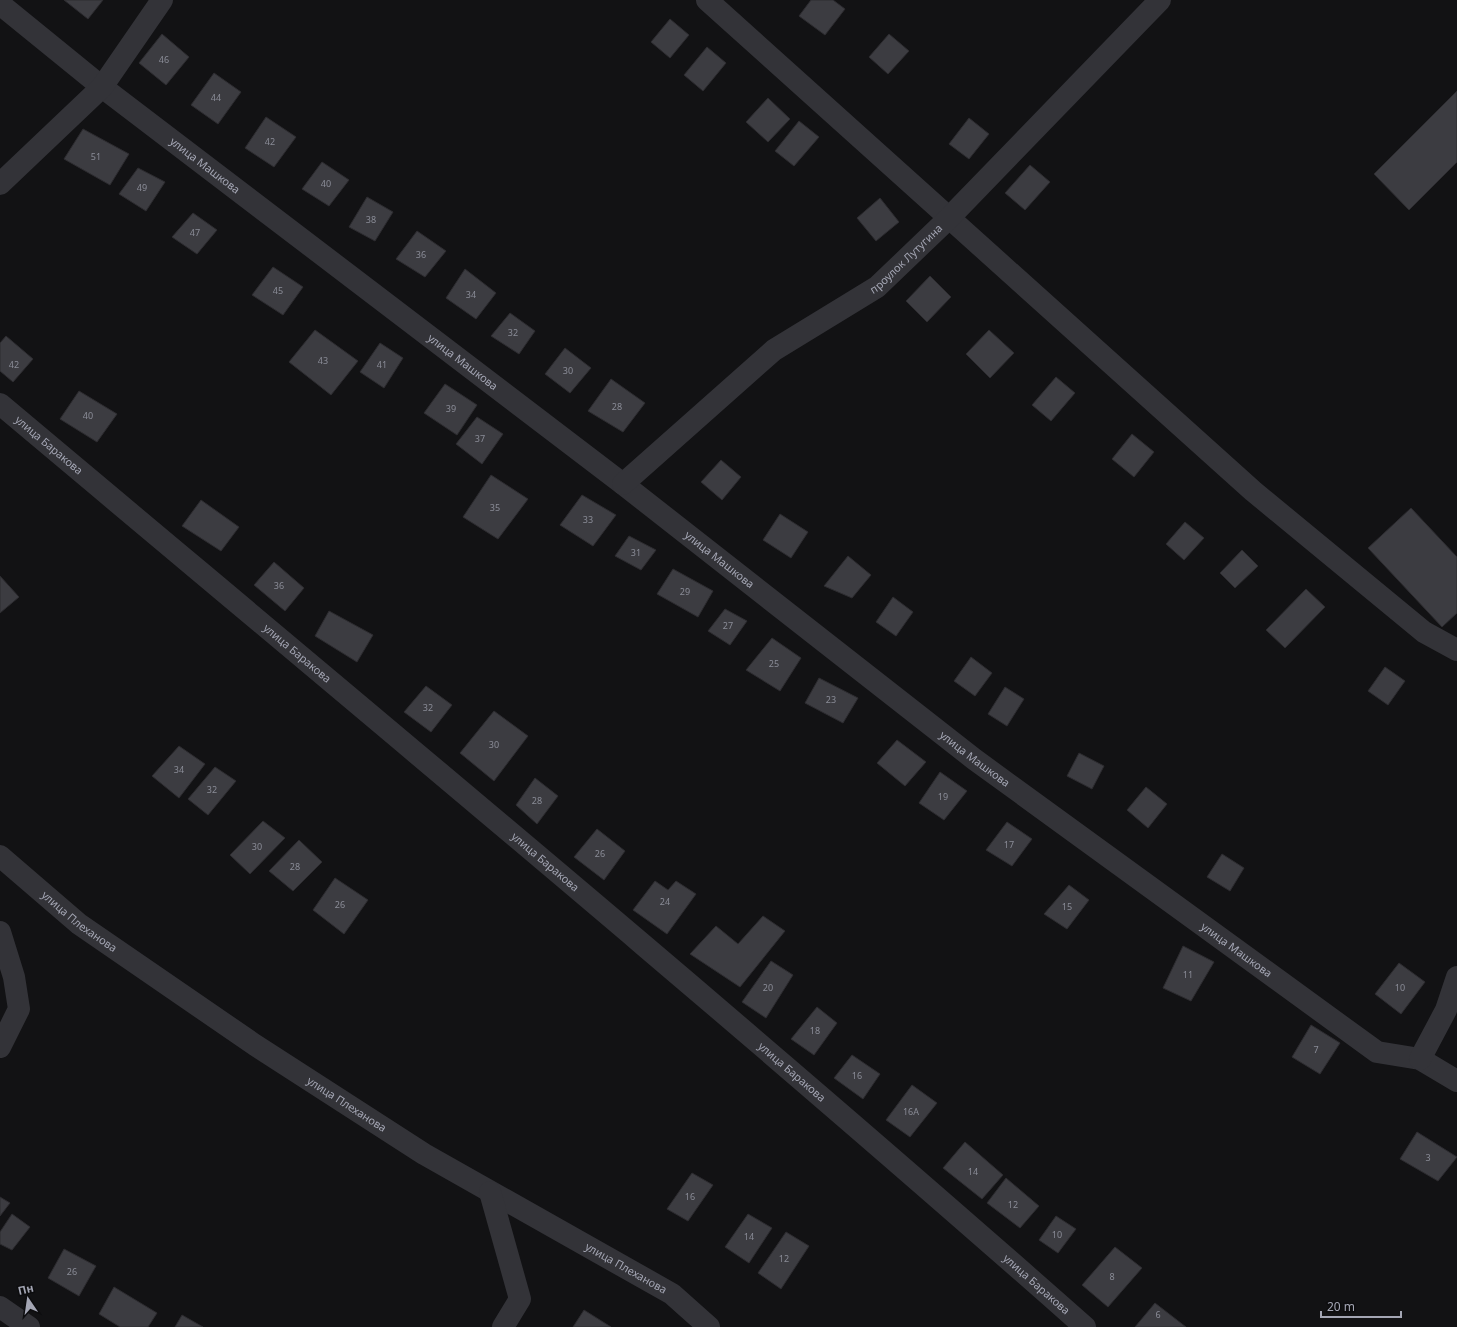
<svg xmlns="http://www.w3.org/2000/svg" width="1457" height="1327" font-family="'Noto Sans',sans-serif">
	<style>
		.building { fill: #3c3c41; stroke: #2d2c30 }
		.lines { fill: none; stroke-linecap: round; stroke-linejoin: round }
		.minor { stroke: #333338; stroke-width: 22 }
		.labels { text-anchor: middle; stroke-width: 3.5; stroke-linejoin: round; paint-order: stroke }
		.number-label { font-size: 9px; fill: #8a8c97 }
		.street-label { font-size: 11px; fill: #a4a6b4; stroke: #0d0d0f }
	</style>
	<rect width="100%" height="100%" fill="#121214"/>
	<path class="building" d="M64,0h39l-15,19z
		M811,0h22l12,9 -20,26 -26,-19z
		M670,19l19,16 -19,23 -19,-16z
		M162,34l27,23 -23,28 -27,-22z
		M889,34l20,17 -21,23 -19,-17z
		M707,47l19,16 -23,28 -19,-16z
		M214,73l27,19 -23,32 -27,-19z
		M1457,91v71l-48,48 -35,-36z
		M768,98l22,21 -22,23 -22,-20z
		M266,117l30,20 -22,30 -29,-19z
		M969,118l20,16 -20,25 -20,-15z
		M799,121l20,16 -25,29 -19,-15z
		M83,129l46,25 -19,31 -46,-26z
		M322,162l27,18 -20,26 -27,-17z
		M1030,165l20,17 -25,28 -20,-17z
		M138,168l27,14 -19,29 -27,-17z
		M367,197l26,15 -18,29 -26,-14z
		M880,198l19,24 -23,19 -19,-23z
		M193,213l24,17 -20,24 -25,-17z
		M417,231l29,20 -21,26 -29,-18z
		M273,267l30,20 -20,28 -31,-20z
		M465,269l31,24 -20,26 -30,-21z
		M930,276l21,21 -24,25 -21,-21z
		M510,313l25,18 -16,23 -28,-18z
		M315,330l43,31 -27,34 -42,-33z
		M989,330l25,23 -24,25 -24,-24z
		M6,336l27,23 -20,23 -13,-11v-28z
		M380,343l23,15 -19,30 -24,-16z
		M565,348l26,20 -21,25 -25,-19z
		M1056,377l19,16 -24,28 -19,-16z
		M611,379l34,24 -22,29 -35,-21z
		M445,384l32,21 -20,30 -33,-22z
		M79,391l38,23 -20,28 -37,-23z
		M477,417l26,17 -21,30 -26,-20z
		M1132,434l22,18 -20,25 -22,-18z
		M721,460l20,17 -19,23 -21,-18z
		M491,475l37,24 -30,40 -35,-22z
		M582,495l34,20 -23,31 -33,-21z
		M201,500l38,27 -18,24 -39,-25z
		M1411,508l46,49v56l-15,14 -74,-79z
		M780,514l28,18 -17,26 -28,-18z
		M1185,522l19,16 -20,22 -18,-16z
		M629,536l27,14 -15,20 -26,-14z
		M1242,550l16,16 -23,22 -15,-15z
		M848,556l23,19 -19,23 -28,-12z
		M274,562l30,26 -19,23 -31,-26z
		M673,569l40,22 -15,26 -41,-23z
		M0,576l19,21 -19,16z
		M1306,589l19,18 -40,41 -19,-18z
		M893,597l20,15 -17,24 -20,-14z
		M725,609l22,12 -17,24 -22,-14z
		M329,611l44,24 -16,27 -42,-26z
		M772,638l29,20 -21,33 -34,-21z
		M971,657l21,16 -17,23 -21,-15z
		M1385,667l20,14 -17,24 -20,-14z
		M819,678l39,20 -15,25 -38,-20z
		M426,686l26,19 -21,27 -27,-20z
		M1005,687l19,12 -17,27 -19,-12z
		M494,711l34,25 -34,45 -34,-28z
		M897,740l29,22 -21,24 -28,-23z
		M179,746l26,18 -26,34 -27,-22z
		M1079,753l25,13 -12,23 -25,-13z
		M215,767l21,14 -28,34 -20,-16z
		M940,772l27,19 -23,29 -25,-17z
		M535,778l23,18 -21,28 -21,-19z
		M1146,787l21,17 -19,24 -21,-18z
		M263,821l22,17 -35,36 -20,-19z
		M1007,822l25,17 -20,27 -26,-16z
		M597,829l28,22 -21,29 -30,-23z
		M299,840l23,22 -29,29 -24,-20z
		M1222,854l22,14 -14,23 -23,-14z
		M335,878l33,22 -24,34 -31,-24z
		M655,881l13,9 8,-9 20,13 -29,40 -34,-24z
		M1069,885l20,15 -22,29 -23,-15z
		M763,916l22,15 -45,56 -50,-33 26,-28 22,18z
		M1183,946l31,16 -23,39 -28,-13z
		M771,961l22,14 -27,43 -24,-16z
		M1399,963l26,19 -24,32 -26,-20z
		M817,1007l20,16 -23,32 -23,-16z
		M1311,1025l29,18 -20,31 -28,-17z
		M852,1055l28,19 -17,25 -29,-21z
		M912,1085l25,18 -27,34 -24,-17z
		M1417,1132l40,25 -19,24 -38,-22z
		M965,1142l38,33 -21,24 -39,-31z
		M692,1173l21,12 -25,36 -21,-12z
		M1006,1178l33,28 -19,22 -33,-25z
		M0,1197l10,6 -10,13z
		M12,1214l18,13 -18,23 -12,-6v-12z
		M748,1214l24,14 -23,35 -24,-16z
		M1056,1216l20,13 -18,24 -19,-13z
		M786,1232l23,14 -28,43 -23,-16z
		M1115,1247l27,21 -34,39 -26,-22z
		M64,1249l32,17 -17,30 -31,-18z
		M114,1287l43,26 -9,14h-28l-21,-13z
		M1155,1303l31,24h-51z
		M584,1310l27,17h-38z
		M182,1315l21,12h-28z"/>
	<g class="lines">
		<g class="minor">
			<path d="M707,0l546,491 171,141 33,18"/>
			<path id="s1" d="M0,4l102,83 521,397 351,275 403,293 43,7 37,22"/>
			<path d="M0,184l102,-97 60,-87"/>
			<path id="s2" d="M0,404c363,305 729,608 1085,923"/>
			<path id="s3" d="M623,484l151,-134 103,-63 72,-69 211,-218"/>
			<path id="s4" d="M0,856l79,68 176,121 169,109 248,140 37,33"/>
			<path d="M0,932l14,45 5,32 -19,38"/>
			<path d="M1420,1059l26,-49 11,-33"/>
			<path d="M490,1192l30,107 -17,28"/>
			<path d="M0,1307l29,20"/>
		</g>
	</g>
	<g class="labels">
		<g class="number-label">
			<text x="164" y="63">46</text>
			<text x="216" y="101">44</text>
			<text x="270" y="145">42</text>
			<text x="96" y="160">51</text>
			<text x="326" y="187">40</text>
			<text x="142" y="191">49</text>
			<text x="371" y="223">38</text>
			<text x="195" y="236">47</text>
			<text x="421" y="258">36</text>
			<text x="278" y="294">45</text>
			<text x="471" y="298">34</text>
			<text x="513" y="336">32</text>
			<text x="323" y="364">43</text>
			<text x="14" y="368">42</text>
			<text x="382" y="368">41</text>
			<text x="568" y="374">30</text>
			<text x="617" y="410">28</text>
			<text x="451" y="412">39</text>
			<text x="88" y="419">40</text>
			<text x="480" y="442">37</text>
			<text x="495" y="511">35</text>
			<text x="588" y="523">33</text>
			<text x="636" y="556">31</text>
			<text x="279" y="589">36</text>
			<text x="685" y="595">29</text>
			<text x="728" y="629">27</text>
			<text x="774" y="667">25</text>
			<text x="831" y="703">23</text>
			<text x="428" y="711">32</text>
			<text x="494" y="748">30</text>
			<text x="179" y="773">34</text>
			<text x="212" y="793">32</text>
			<text x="943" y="800">19</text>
			<text x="537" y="804">28</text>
			<text x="1009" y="848">17</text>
			<text x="257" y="850">30</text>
			<text x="600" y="857">26</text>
			<text x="295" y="870">28</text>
			<text x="665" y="905">24</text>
			<text x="340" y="908">26</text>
			<text x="1067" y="910">15</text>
			<text x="1188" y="978">11</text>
			<text x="768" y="991">20</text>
			<text x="1400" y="991">10</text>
			<text x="815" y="1034">18</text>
			<text x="1316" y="1053">7</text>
			<text x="857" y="1079">16</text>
			<text x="911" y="1115">16А</text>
			<text x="1428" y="1161">3</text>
			<text x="973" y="1175">14</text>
			<text x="690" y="1200">16</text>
			<text x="1013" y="1208">12</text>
			<text x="1057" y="1238">10</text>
			<text x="749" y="1240">14</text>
			<text x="784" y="1262">12</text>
			<text x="72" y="1275">26</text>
			<text x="1112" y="1280">8</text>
			<text x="1158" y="1318">6</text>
		</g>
		<g class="street-label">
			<text dy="4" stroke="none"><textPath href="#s1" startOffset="261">улица Машкова</textPath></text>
			<text dy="4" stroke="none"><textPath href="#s3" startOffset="363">проулок Лутугина</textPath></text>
			<text dy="4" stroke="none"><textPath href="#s1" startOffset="585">улица Машкова</textPath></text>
			<text dy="4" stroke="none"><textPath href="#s2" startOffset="64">улица Баракова</textPath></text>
			<text dy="4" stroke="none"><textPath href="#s1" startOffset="909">улица Машкова</textPath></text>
			<text dy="4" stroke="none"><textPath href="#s2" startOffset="388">улица Баракова</textPath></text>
			<text dy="4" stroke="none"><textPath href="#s1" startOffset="1233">улица Машкова</textPath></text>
			<text dy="4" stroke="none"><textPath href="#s2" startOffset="712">улица Баракова</textPath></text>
			<text dy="4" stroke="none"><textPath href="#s4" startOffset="103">улица Плеханова</textPath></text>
			<text dy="4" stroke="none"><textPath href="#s1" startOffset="1557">улица Машкова</textPath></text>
			<text dy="4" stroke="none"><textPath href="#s2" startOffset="1036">улица Баракова</textPath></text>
			<text dy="4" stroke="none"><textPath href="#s4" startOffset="427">улица Плеханова</textPath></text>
			<text dy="4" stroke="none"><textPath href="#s4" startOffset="751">улица Плеханова</textPath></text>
			<text dy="4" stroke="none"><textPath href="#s2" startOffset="1360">улица Баракова</textPath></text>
		</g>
	</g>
	<g transform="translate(28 1299) rotate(347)" stroke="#0d0d0f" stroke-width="3" paint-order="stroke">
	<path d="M0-3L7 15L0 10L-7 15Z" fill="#a4a6b4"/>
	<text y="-6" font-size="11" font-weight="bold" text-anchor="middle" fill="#a4a6b4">Пн</text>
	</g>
	<path d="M1321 1311v6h80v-6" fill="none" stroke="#a4a6b4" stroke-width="2"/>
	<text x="1327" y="1311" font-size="12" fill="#a4a6b4" stroke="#0d0d0f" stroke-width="3" paint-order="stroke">20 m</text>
</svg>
